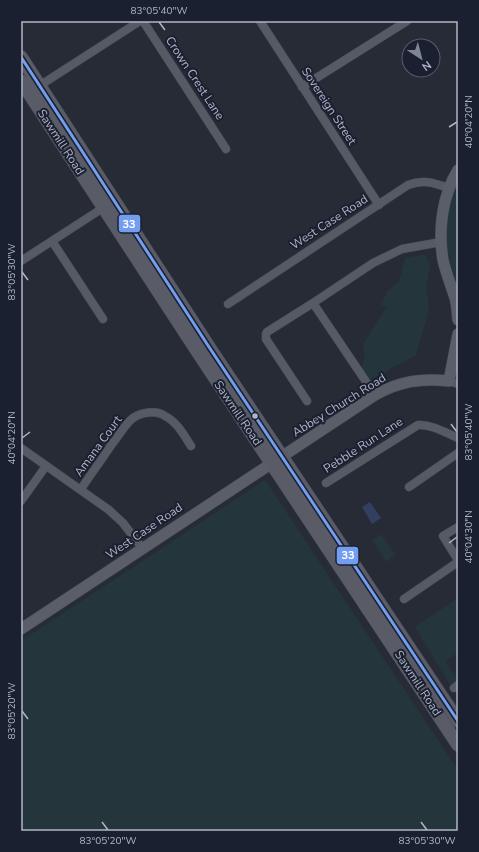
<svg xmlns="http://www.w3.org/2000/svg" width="479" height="852" font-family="'Nunito Sans',sans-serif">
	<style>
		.green { fill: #24353c }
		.water { fill: #323f60 }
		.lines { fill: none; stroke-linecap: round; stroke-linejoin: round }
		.minor-casing { stroke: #43464f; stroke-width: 9 }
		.secondary-casing { stroke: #43464f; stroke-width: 12 }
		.primary-casing { stroke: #444853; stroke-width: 14 }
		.minor { stroke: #565a64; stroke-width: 8 }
		.secondary { stroke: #5a5e69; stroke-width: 11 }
		.primary { stroke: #595c66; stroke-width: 13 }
		.bus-1-casing { stroke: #1a2030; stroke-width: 6 }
		.bus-1 { stroke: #739eef; stroke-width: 3 }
		.ticks { fill: none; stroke: #afb5c8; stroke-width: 1.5 }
		.bus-dot { fill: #afb5c8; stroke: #1a2030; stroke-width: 1.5 }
		.labels { text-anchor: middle; stroke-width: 4; stroke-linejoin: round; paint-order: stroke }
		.street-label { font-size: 12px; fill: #afb5c8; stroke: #1a2030 }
		.line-badge { stroke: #1a2030; stroke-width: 1.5 }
		.badge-label { font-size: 11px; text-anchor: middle; font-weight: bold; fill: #fff }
		.neatline { fill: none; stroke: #afb5c8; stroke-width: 1.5 }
		.ticks-label { font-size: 10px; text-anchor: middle; fill: #afb5c8 }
	</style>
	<rect width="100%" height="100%" fill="#272b36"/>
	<path class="green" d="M458,179v105h-1c-8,-21 -14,-50 -11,-73 2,-11 8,-22 12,-32z
		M425,254c7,12 4,16 2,30 -2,7 2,14 2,22 -2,16 -9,32 -13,49l-46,25 -9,-13 4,-8 -2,-15 23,-36 -6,-4 5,-7 1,-5 13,-10 6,-24z
		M265,480l193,290v61h-437v-190z
		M381,534l15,21 -10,7 -14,-22z
		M458,598v55l-13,8 13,19 -8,5 -35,-58z"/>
	<path class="water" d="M370,502l11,16 -9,6 -10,-17z"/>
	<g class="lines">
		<defs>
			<path id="minor" d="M143,21l83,128
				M260,21l119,184
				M302,87l105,-66
				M36,88l104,-67
				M52,241l51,78
				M21,261l85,-55
				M313,303l62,92
				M228,304l180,-119c16,-6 26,-2 41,3
				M449,381l9,3
				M307,401l-41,-62v-5l1,-2 46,-29 60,-40 29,-14 39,-7
				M21,448l88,62 14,13 19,25
				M326,483l92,-58c13,-1 28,8 40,13
				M409,487l49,-34
				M81,489c10,-15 21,-30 31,-45 7,-8 12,-19 21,-26 9,-6 23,-8 32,-2 12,6 19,19 26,30
				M21,501l25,-35
				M458,527l-15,9 15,24
				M404,599l54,-37
				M454,688l4,-3"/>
			<path id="secondary" d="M458,170c-16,26 -20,60 -15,90 3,13 8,25 12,38 2,7 2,14 3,22
				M21,629l354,-234c25,-14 46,-17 74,-14l9,-47"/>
			<path id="primary" d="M21,57l188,290 249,374
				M21,81l178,273 259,391"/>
		</defs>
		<use href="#minor" class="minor-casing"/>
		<use href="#secondary" class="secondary-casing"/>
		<use href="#primary" class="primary-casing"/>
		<use href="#minor" class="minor"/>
		<use href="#secondary" class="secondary"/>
		<use href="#primary" class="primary"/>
		<defs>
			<path id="bus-1" d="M21,57l188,290 249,374"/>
		</defs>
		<use href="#bus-1" class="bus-1-casing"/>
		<use href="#bus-1" class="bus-1"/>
	</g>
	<path class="ticks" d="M159,22l6,8M449,127l8,-5M22,272l6,8M451,424l6,8M22,438l8,-6M449,543l8,-6M22,711l6,8M102,822l6,8M421,822l6,8"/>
	<circle class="bus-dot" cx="255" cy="416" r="3.5"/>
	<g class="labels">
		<g class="street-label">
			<text transform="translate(195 78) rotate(57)" y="4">Crown Crest Lane</text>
			<text transform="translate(329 106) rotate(57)" y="4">Sovereign Street</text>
			<text transform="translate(61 142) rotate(57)" y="4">Sawmill Road</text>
			<text transform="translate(329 222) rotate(-33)" y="4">West Case Road</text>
			<text transform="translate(339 405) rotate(-32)" y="4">Abbey Church Road</text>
			<text transform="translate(238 413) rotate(56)" y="4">Sawmill Road</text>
			<text transform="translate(363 445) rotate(-33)" y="4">Pebble Run Lane</text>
			<text transform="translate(98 446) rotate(-54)" y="4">Amana Court</text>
			<text transform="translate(144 531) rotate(-34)" y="4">West Case Road</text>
			<text transform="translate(418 683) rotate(57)" y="4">Sawmill Road</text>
		</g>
	</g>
	<g class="line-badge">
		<rect x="118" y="214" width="23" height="19" rx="4" fill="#739eef"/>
		<rect x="336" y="546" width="23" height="19" rx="4" fill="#739eef"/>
	</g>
	<g class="badge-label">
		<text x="129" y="228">33</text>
		<text x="348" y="559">33</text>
	</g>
	<rect width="479" height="852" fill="none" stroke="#1a2030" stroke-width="44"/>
	<g transform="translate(421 58) rotate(144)"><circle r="19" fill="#1a2030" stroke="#565c6d"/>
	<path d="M0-3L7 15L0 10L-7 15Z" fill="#7f8595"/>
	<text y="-6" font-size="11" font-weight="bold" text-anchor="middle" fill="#afb5c8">N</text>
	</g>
	<rect x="22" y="22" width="435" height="808" class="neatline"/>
	<g class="ticks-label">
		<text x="159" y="14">83°05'40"W</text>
		<text transform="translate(468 122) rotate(-90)" y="4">40°04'20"N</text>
		<text transform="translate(11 272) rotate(-90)" y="4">83°05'30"W</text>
		<text transform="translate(468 432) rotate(-90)" y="4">83°05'40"W</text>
		<text transform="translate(11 438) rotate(-90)" y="4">40°04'20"N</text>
		<text transform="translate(468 537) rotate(-90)" y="4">40°04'30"N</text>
		<text transform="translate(11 711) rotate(-90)" y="4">83°05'20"W</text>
		<text x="108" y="844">83°05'20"W</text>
		<text x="427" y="844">83°05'30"W</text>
	</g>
</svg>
